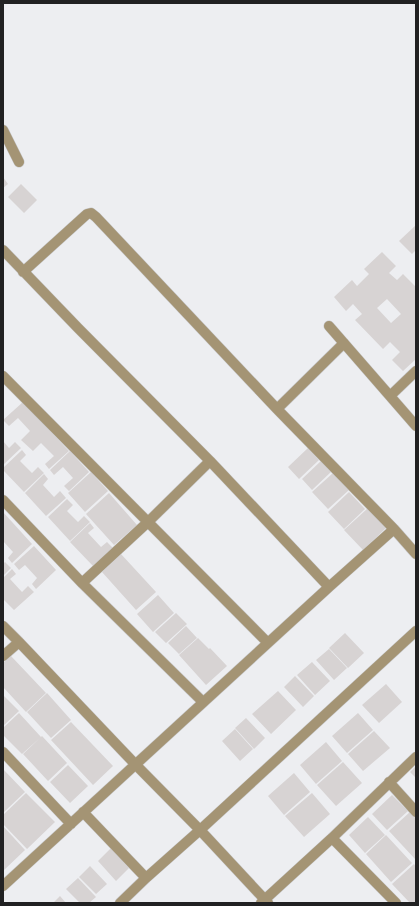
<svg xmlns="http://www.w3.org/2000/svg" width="419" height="906" font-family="'Public Sans',sans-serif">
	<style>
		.building { fill: #d7d3d3; fill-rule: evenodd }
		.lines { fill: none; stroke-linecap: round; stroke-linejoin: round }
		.minor-casing { stroke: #c8c9cc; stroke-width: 11 }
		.minor { stroke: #a49474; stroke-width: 10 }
	</style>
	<rect width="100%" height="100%" fill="#edeef1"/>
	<path class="building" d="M3,177l5,7 -5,4z
		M21,184l16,16 -13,13 -16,-16z
		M416,225v25l-4,4 -13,-13z
		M382,252l14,14 -7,7 8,7 6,-6 13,13v62l-1,1 1,2v7l-13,12 -11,-11 8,-8 -10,-10 -7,7 -28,-29 7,-6 -9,-10 -7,7 -12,-14 18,-17 5,6 12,-12 -5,-5zM387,299l14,15 -10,9 -14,-15z
		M23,402l46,49 -20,18 -4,-5 9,-8 -13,-13 -8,8 -12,-11 9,-9 -12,-13 -9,8 -6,-6z
		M3,441l6,7 6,-6 6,6 -18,17z
		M308,448l11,12 -20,19 -11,-12z
		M22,450l4,5 -6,6 12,12 6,-6 6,6 -20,19 -21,-22v-2z
		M70,451l19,21 -20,19 -5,-5 9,-8 -10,-11 -9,8 -4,-5z
		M322,460l10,11 -20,19 -10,-11z
		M91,472l17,19 -23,21 -17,-19z
		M333,473l16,17 -21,19 -16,-17z
		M44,474l4,5 -5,6 11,12 6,-6 6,7 -20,18 -21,-23z
		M349,492l16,17 -21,20 -16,-17z
		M109,493l28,32 -23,20 -28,-31z
		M67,499l6,6 -6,6 11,11 6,-6 6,6 -20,19 -22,-24z
		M368,508l18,20 -23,22 -19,-20z
		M3,512l29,32 -20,19 -4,-5 5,-6 -10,-11z
		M90,523l4,5 -6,5 13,14 6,-5 6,6 -20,18 -23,-24z
		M34,546l22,24 -20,19 -4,-5 5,-6 -12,-13 -6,5 -5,-6z
		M121,554l35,38 -20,18 -34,-38z
		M5,562l6,6 -8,8v-12z
		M12,569l4,5 -6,5 12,13 6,-6 6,6 -20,18 -11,-11v-21z
		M158,595l16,18 -21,19 -16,-18z
		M176,613l11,11 -21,19 -11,-11z
		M186,626l11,12 -18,16 -11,-11z
		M345,633l19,20 -16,15 -19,-20z
		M198,638l11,11 1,-1 17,18 -21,19 -27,-30z
		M329,649l18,19 -13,12 -18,-20z
		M11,656l35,37 -20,19 -23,-25v-24z
		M312,662l18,19 -15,14 -18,-20z
		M295,676l19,20 -11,11 -19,-20z
		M386,684l16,18 -23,21 -17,-18z
		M278,691l18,19 -25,24 -19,-20z
		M47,693l24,27 -20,18 -24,-26z
		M3,695l16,16 -16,15z
		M19,713l22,24 -19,17 -19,-19v-7z
		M358,713l15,17 -26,23 -15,-17z
		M246,718l19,20 -11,11 -19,-21z
		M71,722l42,44 -20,19 -42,-45z
		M235,729l18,20 -13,12 -18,-20z
		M374,731l16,17 -27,23 -15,-17z
		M42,736l25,27 -19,18 -25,-27z
		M326,742l16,19 -26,23 -16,-19z
		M343,762l19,21 -26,23 -19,-21z
		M68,765l20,21 -18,17 -20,-21z
		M416,766v12l-6,-6z
		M3,769l22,23 -22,21z
		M294,773l16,19 -26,23 -16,-19z
		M26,793l29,29 -28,27 -24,-25v-9z
		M312,793l18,21 -26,23 -19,-21z
		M392,795l16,16 -21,19 -15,-16z
		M410,812l6,7v39l-1,1 -26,-28z
		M368,817l17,18 -20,18 -16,-18z
		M3,826l22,24 -22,21z
		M386,835l26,28 -21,19 -25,-28z
		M111,848l18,20 -13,13 -18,-20z
		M414,864l2,3v36h-6l-18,-19z
		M90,866l17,18 -11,10 -17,-17z
		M78,878l18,19 -7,6h-9l-14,-14z
		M60,896l6,7h-13z"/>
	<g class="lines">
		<defs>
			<path id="minor" d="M3,130l16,32
				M3,250l75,78 132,133 119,126 -326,299
				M23,272l64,-58 4,-1 5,4 181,192 117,120 22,25
				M329,326l87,100
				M3,376l265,267
				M390,396l26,-25
				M277,409l67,-66
				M3,500l79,83 121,119
				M82,583l66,-61 62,-61
				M329,587l65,-58
				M3,626l16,16 116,122 65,66 68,73
				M3,656l16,-14
				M3,752l68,72
				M389,782l27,30
				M83,812l63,66
				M332,838l64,65
				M120,903l26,-25 54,-48 216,-199
				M261,903l71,-65 84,-81"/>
		</defs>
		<use href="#minor" class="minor-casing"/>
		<use href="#minor" class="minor"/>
	</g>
	<rect width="419" height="906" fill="none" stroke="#212122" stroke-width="8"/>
</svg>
